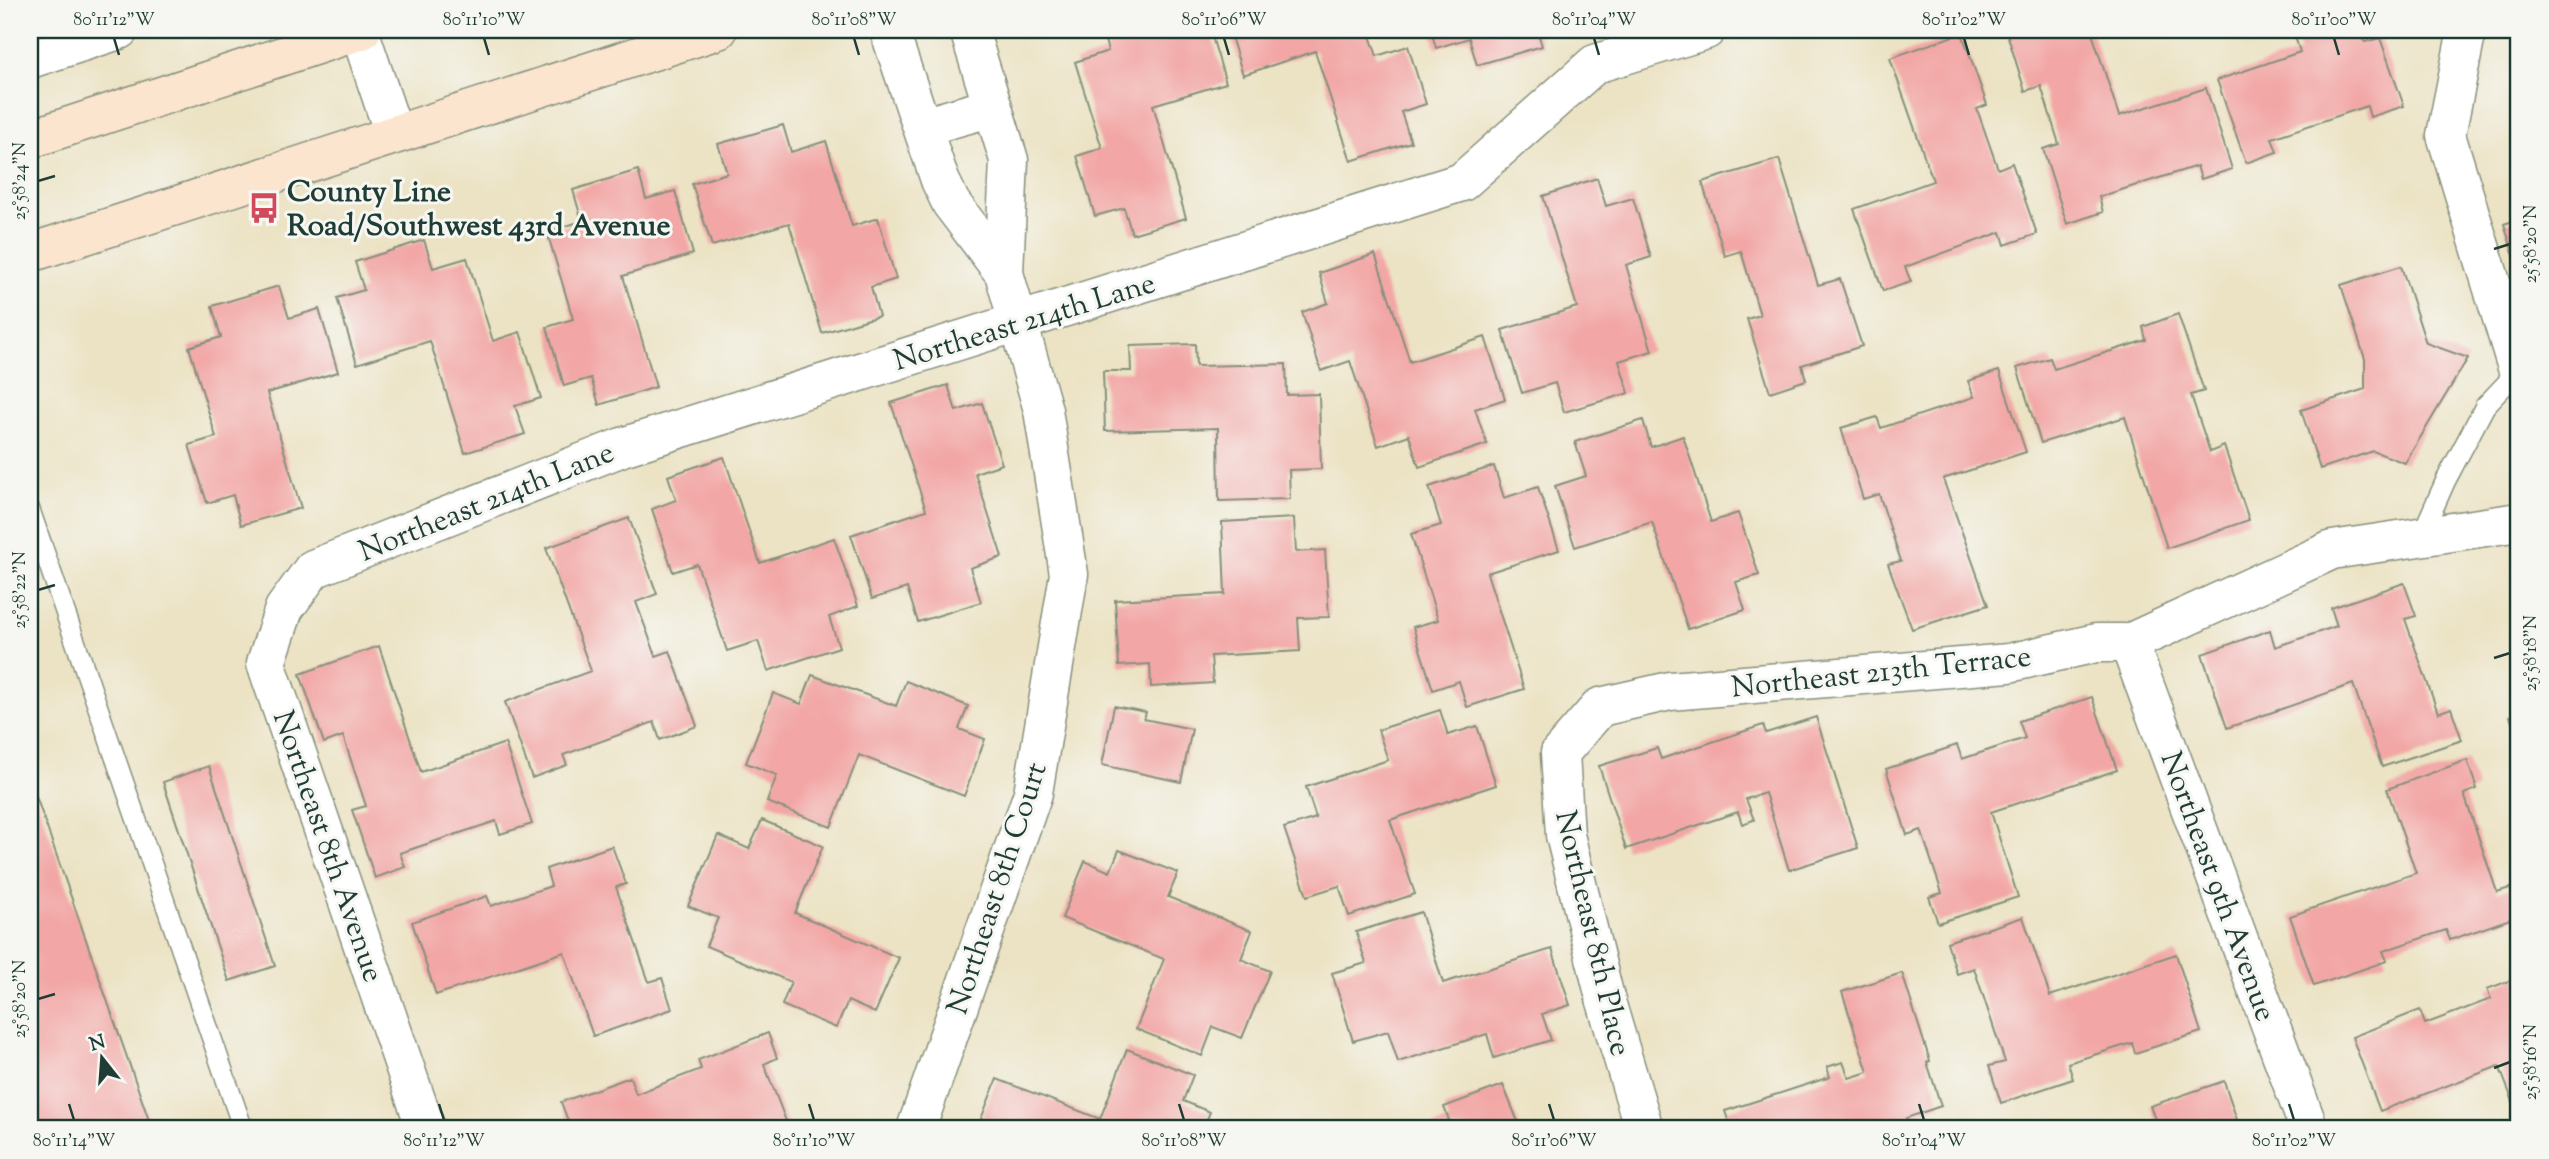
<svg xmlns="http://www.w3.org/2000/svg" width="2549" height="1159" font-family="'Sorts Mill Goudy',serif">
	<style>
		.building { fill: #f2a7a6 }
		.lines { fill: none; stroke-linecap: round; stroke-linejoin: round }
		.lane-casing { stroke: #86907c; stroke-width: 22 }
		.street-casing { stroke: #86907c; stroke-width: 41 }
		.secondary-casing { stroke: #86907c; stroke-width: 41 }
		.lane { stroke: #fff; stroke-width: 19 }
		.street { stroke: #fff; stroke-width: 38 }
		.secondary { stroke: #fbe5cf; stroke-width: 38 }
		.ticks { fill: none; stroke: #1f3d34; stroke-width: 2.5 }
		.labels { text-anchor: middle; stroke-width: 6; stroke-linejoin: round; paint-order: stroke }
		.poi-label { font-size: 30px; font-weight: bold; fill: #1f3d34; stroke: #f6f6f2; text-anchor: start }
		.street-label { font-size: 30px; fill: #1f3d34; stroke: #f6f6f2 }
		.neatline { fill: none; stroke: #1f3d34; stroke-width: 2.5 }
		.ticks-label { font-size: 18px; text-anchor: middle; fill: #1f3d34 }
	</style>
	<rect width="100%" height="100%" fill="#f6f6f2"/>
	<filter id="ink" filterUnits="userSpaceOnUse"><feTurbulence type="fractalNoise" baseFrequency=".0143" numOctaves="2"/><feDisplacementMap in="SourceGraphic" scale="14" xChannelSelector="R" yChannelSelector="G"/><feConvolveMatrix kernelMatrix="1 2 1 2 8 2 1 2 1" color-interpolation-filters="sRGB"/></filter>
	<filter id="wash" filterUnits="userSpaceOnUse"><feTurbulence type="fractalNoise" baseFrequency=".00686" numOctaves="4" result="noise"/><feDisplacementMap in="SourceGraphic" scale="28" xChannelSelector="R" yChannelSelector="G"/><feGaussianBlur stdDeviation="1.57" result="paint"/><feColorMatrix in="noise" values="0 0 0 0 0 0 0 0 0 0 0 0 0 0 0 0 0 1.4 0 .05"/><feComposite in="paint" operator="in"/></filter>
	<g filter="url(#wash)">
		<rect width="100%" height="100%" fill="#ece3c4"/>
		<g id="blocks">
			<path class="building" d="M1102,30h108l16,53 -73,22 33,113 -54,16 -8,-26 -29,8 -18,-60 25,-8 -27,-86 33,-11z
				M1229,30h139l9,26 31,-10 18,58 -25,8 10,30 -60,19 -36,-110 -72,24z
				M1431,30h106l5,16 -65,19 -8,-27 -33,10z
				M2006,30h85l28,86 87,-28 26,81 -31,10 -4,-13 -98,31 4,15 -36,12 -24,-75 16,-5 -18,-58 -16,5z
				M2293,30h67l5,12 15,-4 24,68 -34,11 -3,-11 -95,32 5,14 -31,11 -29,-83 83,-28z
				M1962,33l25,72 -10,4 21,60 14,-6 25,71 -32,11 -4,-13 -96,35 6,15 -28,9 -29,-82 79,-28 -43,-123z
				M783,125l8,27 35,-11 26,85 26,-8 18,61 -25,8 8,29 -57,17 -33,-110 -77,23 -20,-62 35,-11 -9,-29z
				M1779,159l39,126 22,-6 22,67 -60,19 4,15 -36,12 -23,-73 13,-4 -19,-64 -16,5 -23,-74z
				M638,170l8,29 29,-8 18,63 -70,22 33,111 -57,18 -8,-27 -27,8 -17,-59 26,-8 -26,-87 35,-11 -9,-31z
				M1597,178l9,28 27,-8 18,59 -25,8 26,86 -33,10 10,32 -65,19 -9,-29 -33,10 -20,-63 75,-23 -34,-111z
				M2519,219v52l-15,-47z
				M424,240l9,28 34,-10 26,83 27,-9 21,66 -26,8 10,28 -60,19 -35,-112 -73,23 -20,-66 27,-8 -9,-28z
				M1375,254l35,108 75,-25 20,62 -30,10 12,35 -68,23 -10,-32 -31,11 -28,-85 -29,10 -19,-59 26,-9 -9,-30z
				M2401,266l25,77 42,15 -63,105 -32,-12 -53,18 -19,-59 64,-21v-30l-24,-74z
				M279,286l10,32 30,-9 19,63 -71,21 34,115 -60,17 -8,-30 -26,8 -18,-58 27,-8 -27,-90 32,-10 -9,-31z
				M2178,314l26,77 -13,4 19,57 14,-6 25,74 -82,28 -42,-131 -84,26 -24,-75 33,-10 4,11 92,-29 -3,-13z
				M1195,344l1,22 90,-2 1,31 32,-1 2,75 -32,1 1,29 -71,2 -1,-73 -113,3 -2,-60h28l-1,-25z
				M1999,371l27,81 -83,27 45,126 -76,24 -24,-65 13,-3 -22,-67 -16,5 -22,-71 36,-11 4,11 93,-31 -6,-16z
				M948,385l8,26 26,-8 20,61 -27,9 27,84 -32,11 11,34 -63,20 -11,-34 -35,11 -21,-64 75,-25 -35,-107z
				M1643,420l8,27 32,-11 28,86 27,-9 21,62 -23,7 9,28 -57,19 -36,-107 -77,25 -20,-61 31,-10 -11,-34z
				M724,457l36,106 74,-25 24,68 -29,11 10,30 -71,24 -10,-30 -31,10 -30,-87 -24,8 -21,-63 24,-9 -8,-24z
				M1494,466l10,32 34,-11 21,63 -72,23 37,116 -57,18 -8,-26 -26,9 -20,-63 25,-7 -27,-86 30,-9 -12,-38z
				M629,518l28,76 -21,8 20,54 14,-5 27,75 -37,14 -6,-18 -91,33 4,10 -35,13 -27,-76 86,-31 -45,-123z
				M1294,518l2,34 29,-2 4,67 -31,1 2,33 -89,5 2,27 -62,4 -1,-23 -31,2 -4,-66 110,-6 -3,-72z
				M2404,583l12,33 -11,3 33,94 13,-5 11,32 -80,27 -29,-83 -126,44 -25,-74 68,-24 5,17 62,-21 -6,-18z
				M379,646l42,126 84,-29 27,81 -32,10 -4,-13 -96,32 5,14 -30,11 -23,-68 14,-4 -23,-70 -19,7 -24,-69z
				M812,675l84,31 10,-25 62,25 -9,23 26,10 -21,57 -105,-41 -28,72 -64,-25 10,-27 -31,-12 27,-70 28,11z
				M2092,697l25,73 -126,42 27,85 -80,26 -9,-26 13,-4 -21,-63 -14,5 -21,-66 71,-24 5,14 63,-21 -6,-17z
				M1114,706l32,6 -2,7 48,10 -11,53 -79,-17z
				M1440,710l8,25 29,-9 19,59 -106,35 25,74 -66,22 -10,-30 -32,10 -23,-68 32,-10 -10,-31 82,-27 -10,-30z
				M2519,712v33l-9,-29z
				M1816,717l42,131 -69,22 -24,-77 -19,6 8,21 -12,4 -4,-12 -112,37 -27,-83 58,-18 4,11 102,-34 3,8z
				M2467,760l10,29 -13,5 33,98 13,-4 9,28 -69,24 -4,-10 -63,21 4,10 -73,25 -24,-70 126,-43 -29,-84z
				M209,766l66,200 -46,15 -66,-199z
				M30,779l122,350h-120l-2,-7z
				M762,820l61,26 -28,67 104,45 -24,55 -27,-12 -12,27 -54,-23 9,-23 -85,-36 12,-28 -30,-12 30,-71 31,14z
				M612,846l14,38 -10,3 33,95 13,-4 10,31 -79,27 -29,-84 -128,43 -24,-73 75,-26 4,10 60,-20 -5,-17z
				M1119,850l59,23 -10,24 84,34 -11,28 29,12 -28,67 -29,-11 -11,29 -66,-27 28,-70 -102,-41 23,-57 25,11z
				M1421,912l22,71 109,-34 18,56 -28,9 9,26 -57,18 -7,-24 -89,28 -10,-31 -35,10 -21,-68 34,-10 -10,-31z
				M2023,917l27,79 126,-42 25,78 -66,21 -3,-10 -64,20 5,16 -72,24 -12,-37 16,-4 -31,-94 -17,6 -10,-32z
				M1902,973l28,88 -3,1 14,44 -35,12 4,11h-179l-6,-18 105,-34 -3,-10 16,-5 6,16 19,-6 -26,-80z
				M2519,977v140l-20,-51 -119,45 -28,-74 68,-27 5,14 66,-25 -4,-10z
				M768,1033l9,25 -13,6 25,65h-76l-1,-2 -6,2h-135l-10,-27 69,-25 6,17 65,-25 -3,-9z
				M1127,1049l66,26 -10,26 27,11 -7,17h-226l20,-50 103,40z
				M2224,1081l16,48h-97l14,-5 -7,-18z
				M1503,1085l18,44h-94l22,-9 -5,-13z"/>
		</g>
	</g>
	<g filter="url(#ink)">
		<use href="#blocks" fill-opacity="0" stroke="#86907c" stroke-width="2"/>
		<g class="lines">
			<defs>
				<path id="lane" d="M30,510l213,619
					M2421,536l25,-56 39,-74 33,-35"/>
				<path id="street" d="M359,30l35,104
					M889,30l51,150 11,23 53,70 5,-113 -40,-130
					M2467,30l-21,105 73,239
					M30,59l89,-29
					M922,127l71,-20
					M2129,643l180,486
					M426,1129l-160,-466 18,-54 29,-40 309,-122 840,-265 133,-118 111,-34
					M916,1129l117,-336 36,-219 -26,-164 -39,-137
					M1644,1129l-39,-131 -40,-163 -5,-82 40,-46 70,-16 339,-28 87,-20h33l203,-93 187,-28"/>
				<path id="secondary" d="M30,139l332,-109
					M30,253l688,-223"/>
			</defs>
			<use href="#lane" class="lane-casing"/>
			<use href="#street" class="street-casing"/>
			<use href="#secondary" class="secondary-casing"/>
			<use href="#lane" class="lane"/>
			<use href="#street" class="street"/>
			<use href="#secondary" class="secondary"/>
		</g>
	</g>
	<path class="ticks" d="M114,38l5,17M484,38l5,17M854,38l5,17M1224,38l5,17M1594,38l5,17M1964,38l5,17M2334,38l5,17M38,181l17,-5M2494,249l16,-5M38,590l17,-5M2494,658l16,-5M38,999l17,-5M2494,1068l16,-6M69,1104l5,16M439,1104l5,16M809,1104l5,16M1179,1104l5,16M1549,1104l5,16M1919,1104l5,16M2289,1104l5,16"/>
	<defs>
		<symbol id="bus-bare" viewBox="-9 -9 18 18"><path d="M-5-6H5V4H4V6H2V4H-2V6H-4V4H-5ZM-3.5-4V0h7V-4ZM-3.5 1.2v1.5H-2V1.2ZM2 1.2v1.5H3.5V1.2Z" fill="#d1495b" stroke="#f6f6f2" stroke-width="2.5" paint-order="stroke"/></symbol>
	</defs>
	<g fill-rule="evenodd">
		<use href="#bus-bare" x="242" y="186" width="44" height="44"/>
	</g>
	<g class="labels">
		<g class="poi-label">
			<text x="287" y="201">County Line<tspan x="287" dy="34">Road/Southwest 43rd Avenue</tspan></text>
		</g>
		<g class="street-label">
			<text transform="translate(1024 321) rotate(-17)" y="10">Northeast 214th Lane</text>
			<text transform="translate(486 501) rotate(-22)" y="10">Northeast 214th Lane</text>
			<text transform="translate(1881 671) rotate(-6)" y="10">Northeast 213th Terrace</text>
			<text transform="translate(329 846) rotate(71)" y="10">Northeast 8th Avenue</text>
			<text transform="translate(2219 886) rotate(70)" y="10">Northeast 9th Avenue</text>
			<text transform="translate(996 888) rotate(-72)" y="10">Northeast 8th Court</text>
			<text transform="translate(1594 933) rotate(77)" y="10">Northeast 8th Place</text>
		</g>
	</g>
	<rect width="2549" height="1159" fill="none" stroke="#f6f6f2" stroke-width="77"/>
	<g transform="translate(102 1058) rotate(343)" stroke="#f6f6f2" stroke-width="5" paint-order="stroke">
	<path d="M0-5L12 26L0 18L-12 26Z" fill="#1f3d34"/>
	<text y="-10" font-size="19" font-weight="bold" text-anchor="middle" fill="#1f3d34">N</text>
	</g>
	<rect x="38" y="38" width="2472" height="1082" class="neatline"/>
	<g class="ticks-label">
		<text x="114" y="25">80°11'12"W</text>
		<text x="484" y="25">80°11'10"W</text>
		<text x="854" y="25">80°11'08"W</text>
		<text x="1224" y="25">80°11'06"W</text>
		<text x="1594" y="25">80°11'04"W</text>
		<text x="1964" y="25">80°11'02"W</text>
		<text x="2334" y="25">80°11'00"W</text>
		<text transform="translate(19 181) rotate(-90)" y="6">25°58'24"N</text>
		<text transform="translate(2530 244) rotate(-90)" y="6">25°58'20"N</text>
		<text transform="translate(19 590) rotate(-90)" y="6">25°58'22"N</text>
		<text transform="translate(2530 653) rotate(-90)" y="6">25°58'18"N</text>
		<text transform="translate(19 999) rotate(-90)" y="6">25°58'20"N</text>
		<text transform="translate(2530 1062) rotate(-90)" y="6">25°58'16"N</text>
		<text x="74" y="1146">80°11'14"W</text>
		<text x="444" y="1146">80°11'12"W</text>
		<text x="814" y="1146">80°11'10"W</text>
		<text x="1184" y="1146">80°11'08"W</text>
		<text x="1554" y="1146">80°11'06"W</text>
		<text x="1924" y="1146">80°11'04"W</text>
		<text x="2294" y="1146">80°11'02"W</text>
	</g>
</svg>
